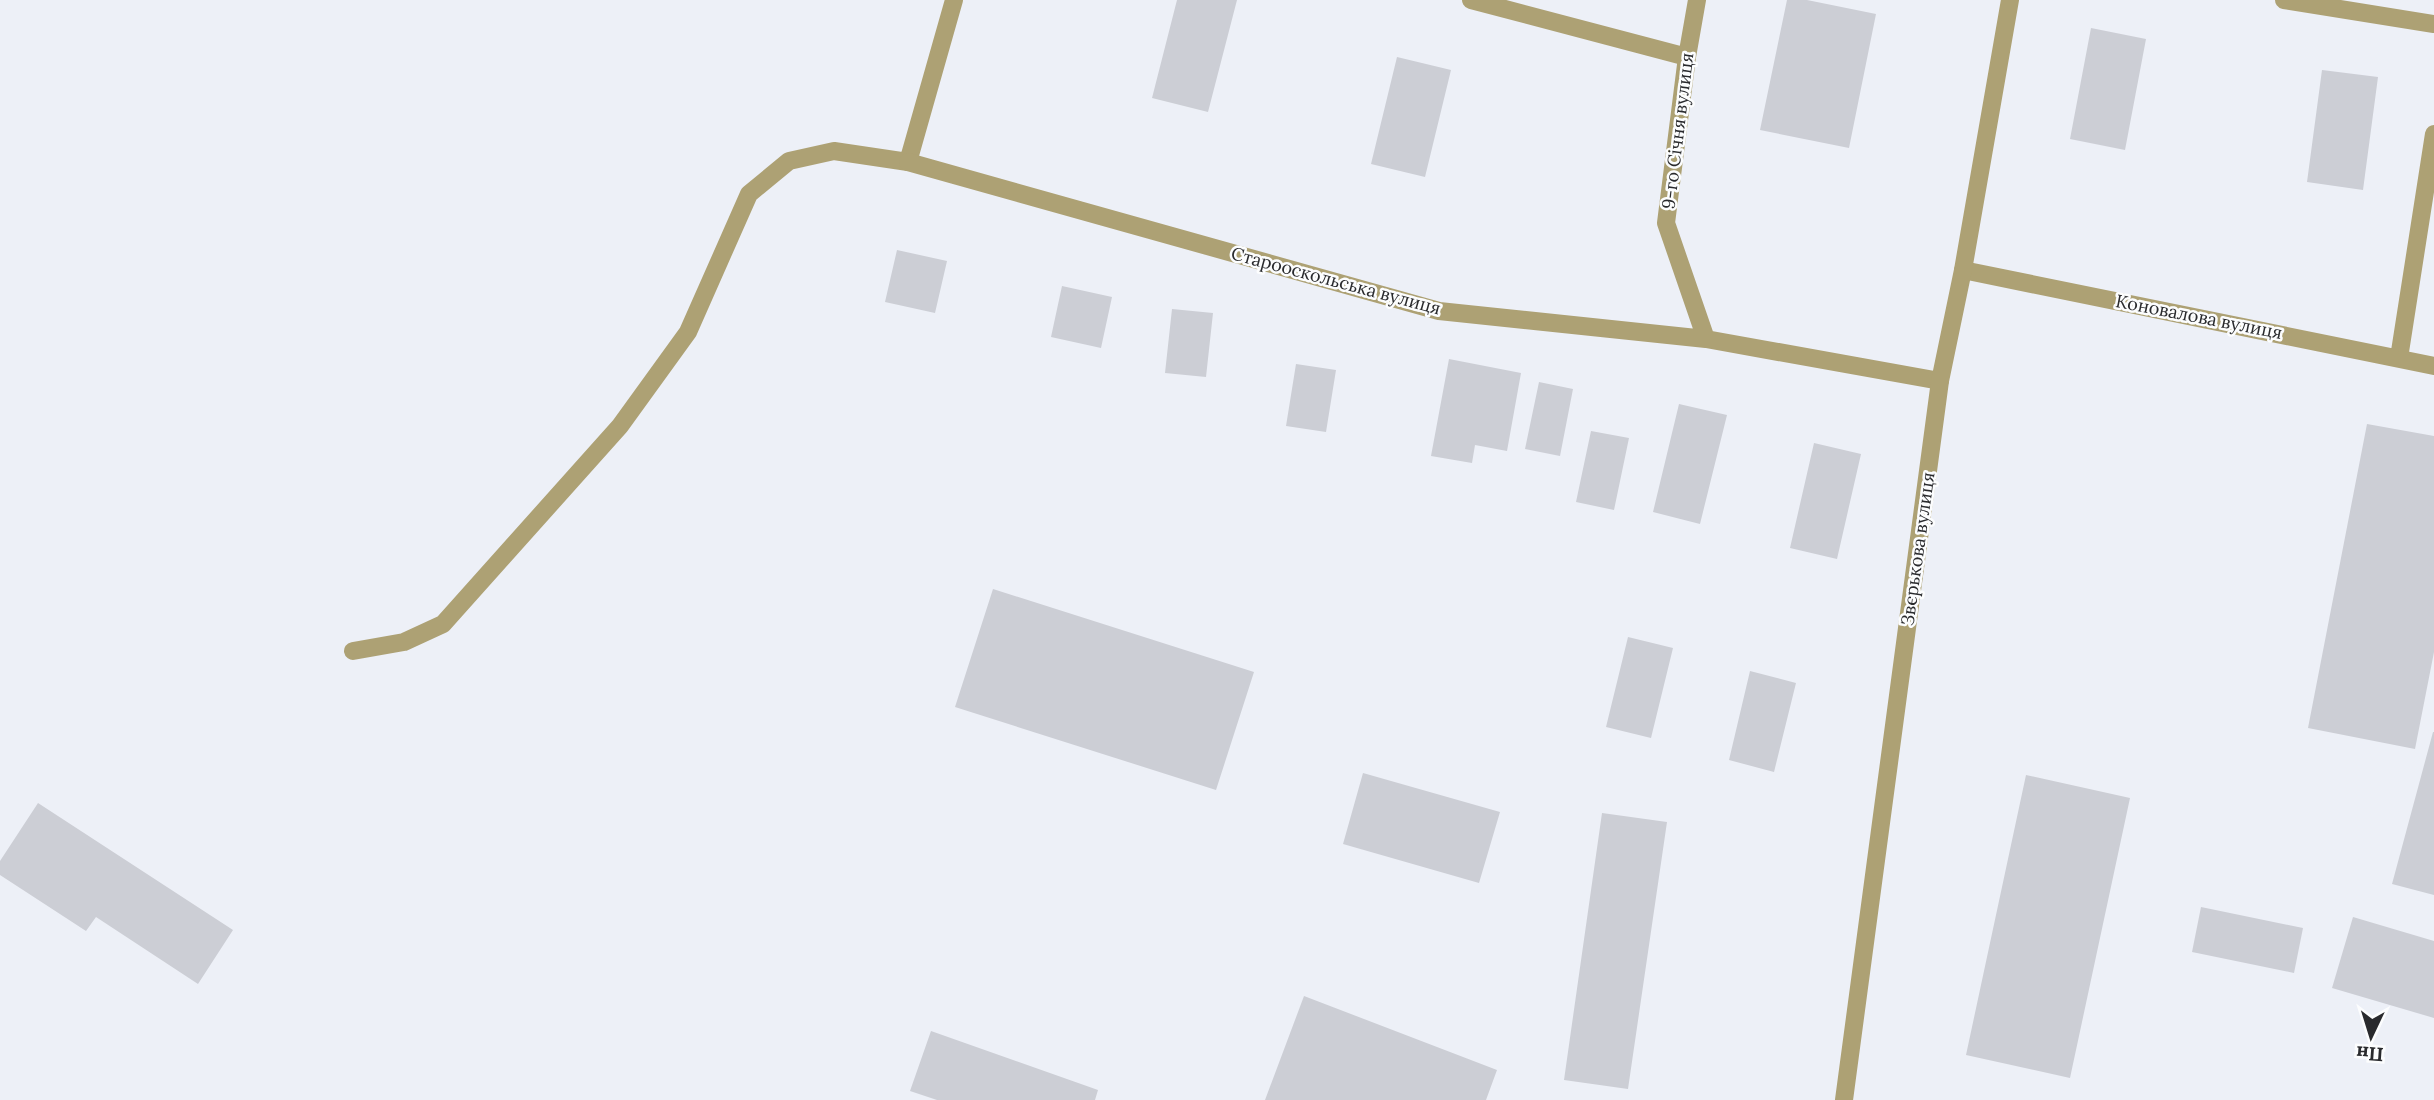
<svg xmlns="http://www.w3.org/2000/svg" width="2434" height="1100" font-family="Lora,serif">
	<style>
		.building { fill: #ccced5 }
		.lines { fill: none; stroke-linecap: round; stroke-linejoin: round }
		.service { stroke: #ada174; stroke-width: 18 }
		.minor { stroke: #ada174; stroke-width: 18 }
		.tertiary { stroke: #ada174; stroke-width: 18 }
		.labels { text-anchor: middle; stroke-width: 5; stroke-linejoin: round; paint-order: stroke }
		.street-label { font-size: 18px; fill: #292a2d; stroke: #fcfdfe }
	</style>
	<rect width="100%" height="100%" fill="#edf0f7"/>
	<path class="building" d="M1177,0h60l-29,112 -56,-14z
		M1787,0h20l69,14 -27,134 -89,-18z
		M2091,28l55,11 -21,111 -55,-11z
		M1397,57l54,13 -26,107 -54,-13z
		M2322,70l56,7 -15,113 -56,-8z
		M897,250l50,11 -12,52 -50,-11z
		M1062,286l50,11 -11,51 -50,-11z
		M1172,309l41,4 -7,64 -41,-4z
		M1449,359l72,14 -14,78 -32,-6 -3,18 -41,-7z
		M1296,364l40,6 -10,62 -40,-6z
		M1539,382l34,7 -13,67 -35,-7z
		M1679,404l48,11 -27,109 -47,-12z
		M2367,424l67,12v216l-19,97 -107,-21z
		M1591,431l38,7 -15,72 -38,-8z
		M1814,443l47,11 -24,105 -47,-11z
		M993,589l261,83 -38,118 -261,-83z
		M1628,637l45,11 -22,90 -45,-11z
		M1750,671l46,12 -22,89 -45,-12z
		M2433,732h1v163l-42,-11z
		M1363,773l137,39 -21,71 -136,-39z
		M2026,775l104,23 -60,280 -104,-23z
		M38,803l195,127 -35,54 -102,-67 -10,14 -86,-56v-14z
		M1602,813l65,9 -39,267 -64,-9z
		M2201,907l102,21 -9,45 -102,-21z
		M2353,917l81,24v77l-102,-30z
		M1304,996l193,74 -11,30h-221z
		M931,1031l167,59 -3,10h-158l-27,-9z"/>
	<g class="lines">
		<path class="service" d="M2284,0l150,24
			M353,651l51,-9 39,-18 177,-198 68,-94 61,-138 40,-33 45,-10 74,11 46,-162"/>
		<path class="minor" d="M1471,0l216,57
			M1697,0l-10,57 -21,166 40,116
			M908,162l531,149 267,28 234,42
			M1963,270l471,96
			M2399,358l35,-224"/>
		<path class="tertiary" d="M1844,1100l96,-719 23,-111 47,-270"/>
	</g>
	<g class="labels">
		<g class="street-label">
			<text transform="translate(1678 131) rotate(-83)" y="6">9-го Січня вулиця</text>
			<text transform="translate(1336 281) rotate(15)" y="6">Старооскольська вулиця</text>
			<text transform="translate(2199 317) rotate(11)" y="6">Коновалова вулиця</text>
			<text transform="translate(1918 549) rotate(-82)" y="6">Звєрькова вулиця</text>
		</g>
	</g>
	<g transform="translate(2371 1037) rotate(184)" stroke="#fcfdfe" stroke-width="5" paint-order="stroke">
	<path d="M0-5L12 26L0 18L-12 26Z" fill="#292a2d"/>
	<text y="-10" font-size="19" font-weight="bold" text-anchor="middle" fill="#292a2d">Пн</text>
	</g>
</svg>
